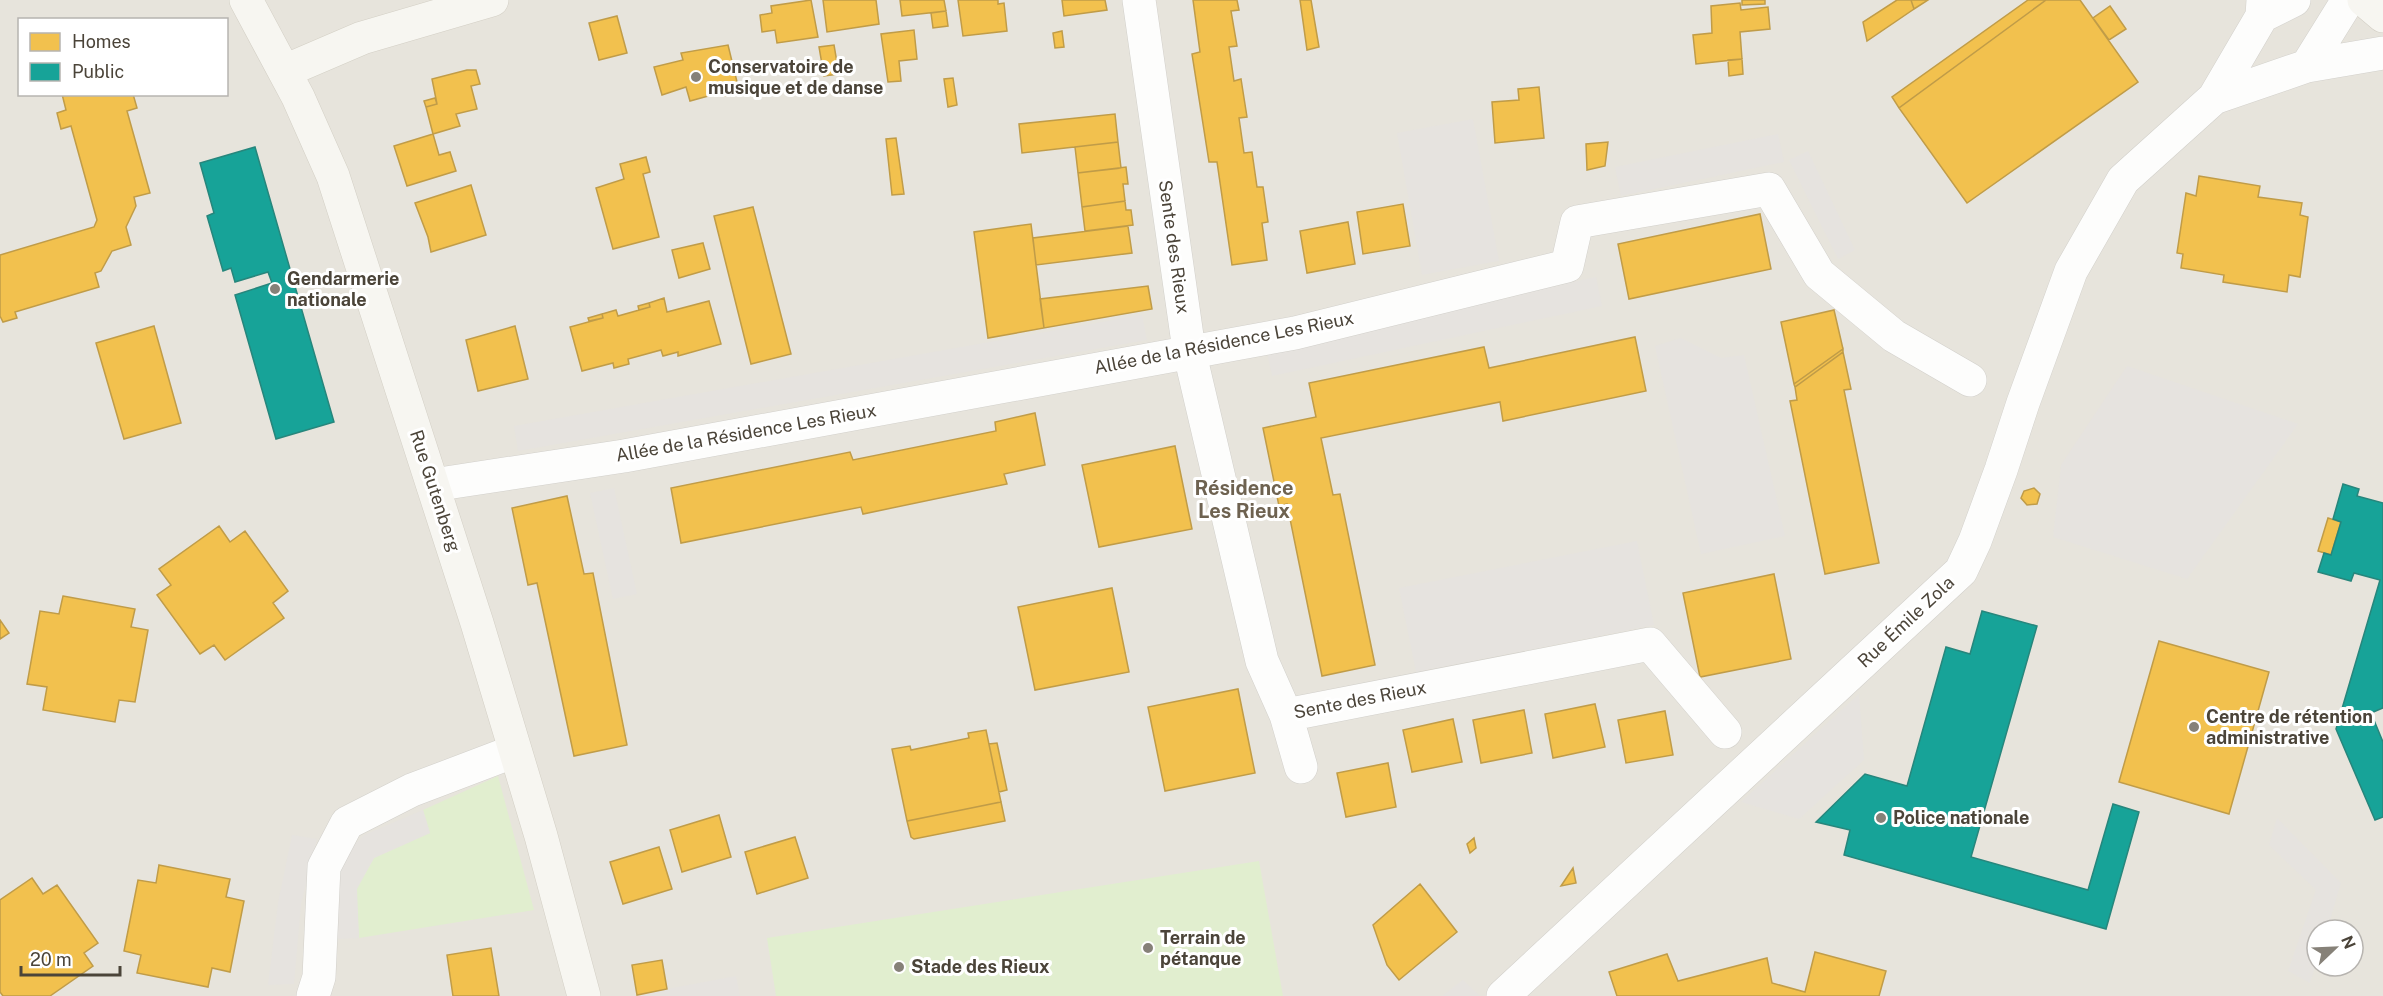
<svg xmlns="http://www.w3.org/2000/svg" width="2383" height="996" font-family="'Public Sans',sans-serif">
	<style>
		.residential { fill: #e7e4dc; fill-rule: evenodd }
		.green { fill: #e1eecf }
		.parking { fill: #e6e3df }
		.homes { fill: #f2c14e; stroke: #c09c48; stroke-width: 1.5 }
		.public { fill: #17a398; stroke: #27867c; stroke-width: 1.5 }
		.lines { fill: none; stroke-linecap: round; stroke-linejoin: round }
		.street-casing { stroke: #d2d0cb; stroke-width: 34 }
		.secondary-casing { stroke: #d3cfc5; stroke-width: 34 }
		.street { stroke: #fdfdfc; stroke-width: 33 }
		.secondary { stroke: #f7f6f1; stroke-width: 33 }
		.poi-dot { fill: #868178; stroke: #fff; stroke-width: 2 }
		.labels { text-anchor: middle; stroke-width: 6; stroke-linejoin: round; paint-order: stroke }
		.poi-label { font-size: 18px; font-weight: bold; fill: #4b4439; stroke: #fff; text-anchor: start }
		.street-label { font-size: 18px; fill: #4b4439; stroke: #fff }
		.neighbourhood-label { font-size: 20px; font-weight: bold; fill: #6e6250; stroke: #fff }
	</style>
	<rect width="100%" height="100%" fill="#f4f2ee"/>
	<path class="residential" d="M0,0h2383v996h-2383zM20,20h206v74h-206zM2317,930h36v36h-36z"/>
	<path class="green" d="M498,776l36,134 -175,28 -3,-49 18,-31 56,-25 -7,-23z
		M1259,861l24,135h-507l-9,-58z"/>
	<path class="parking" d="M1473,119l26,142 -77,14 -25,-142z
		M1778,134l6,28 -163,34 -6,-29z
		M1808,151l47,99 -17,9 -49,-99z
		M1596,277l6,29 -330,70 -6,-29z
		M1142,315l5,25 -629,111 -4,-25z
		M1681,338l40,20 23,-3 41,181 -84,18 -46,-208z
		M2127,366l171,58 -111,155 -134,-42 8,-72z
		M614,488l23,106 -24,5 -23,-106z
		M1637,541l17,84 -238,47 -17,-84z
		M1859,694l5,66 -65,59 -58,-17z
		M423,810l7,23 -56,25 -17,31 2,49 -23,1 4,-80 24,-24z
		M2277,818l64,65 -14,47h-10v31l-7,22 -22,-12 28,-81 -47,-45z
		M292,835l25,4 -16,65 -7,80 -26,1 10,-82z
		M736,976l4,20h-108l35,-7z
		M1463,980l17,16h-38z"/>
	<path class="homes" d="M811,0l7,37 -41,6 -2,-13 -13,2 -2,-17 12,-2 -1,-7z
		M823,0h53l3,24 -52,8z
		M900,0h44l2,11 -44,5z
		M958,0h40v4l6,-1 3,28 -44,5z
		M1062,0h43l2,10 -43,6z
		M1193,0h44l2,10 -8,1 6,35 -8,1 5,34 7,-2 6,38 -8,1 5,35 8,-1 5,35h6l5,35 -6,1 5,37 -35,5 -15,-103h-8l-17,-108 8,-2z
		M1300,0h11l8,47 -12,3z
		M1742,0h23v4l-23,1z
		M1897,0h14l3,9 -47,32 -4,-19z
		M1911,0h17l-14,9z
		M2028,0h18l-147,108 -7,-11z
		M2046,0h34l58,82 -171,121 -68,-95z
		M1740,3l1,7 27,-3 2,22 -30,3 2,27 -46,5 -3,-29 19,-2 -1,-27z
		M2110,6l16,23 -17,11 -16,-22z
		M946,11l2,15 -15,2 -2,-15z
		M617,16l10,37 -28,7 -10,-37z
		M914,30l3,29 -18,2 2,20 -13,1 -7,-48z
		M1062,31l2,16 -9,1 -2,-15z
		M728,45l10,41 -5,1 -1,8 -8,1 -5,-3 -29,8 -4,-14 -24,8 -8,-28 29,-7 -2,-7z
		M834,45l5,29 -15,2 -5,-29z
		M1742,59l1,15 -14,2 -1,-16z
		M467,70h9l4,14 -9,2 6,23 -21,5 4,12 -27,8 -7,-27 11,-3 -5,-25z
		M953,78l4,27 -9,2 -4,-28z
		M1539,87l5,51 -49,5 -3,-41 27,-2 -1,-11z
		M62,94h71l4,14 -10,3 23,82 -16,4 2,9 -10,21 5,18 -19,6 -11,20 -6,2 4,14 -84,25 2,6 -14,4 -3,-6v-61l94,-28 3,-7 -26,-94 -10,3 -4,-16 9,-3z
		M435,98l2,6 -11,3 -2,-6z
		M1115,114l3,28 -96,11 -3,-29z
		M433,134l6,21 11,-3 6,19 -49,15 -13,-40z
		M896,138l8,56 -12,1 -6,-56z
		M1118,142l3,26 -43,5 -3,-26z
		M1608,142l-3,24 -18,4 -1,-26z
		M646,157l4,15 -7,2 16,63 -46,12 -17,-61 28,-9 -4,-15z
		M1126,167l2,17h-5l2,17 -43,6 -4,-34z
		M2199,176l61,10 -2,11 44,6 -2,12 8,2 -8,60 -11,-2 -2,17 -64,-10 1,-7 -43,-7 2,-14 -6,-1 9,-60 10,3z
		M471,185l15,50 -55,17 -3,-15 -13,-34z
		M1125,201l1,9h5l2,15 -48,6 -3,-24z
		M1403,204l7,42 -47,8 -6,-42z
		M753,207l38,147 -40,10 -37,-148z
		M1760,214l11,55 -142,30 -11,-55z
		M1348,222l7,42 -48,9 -7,-42z
		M1031,224l13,104 -56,10 -14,-106z
		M1128,226l4,27 -96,12 -3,-27z
		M703,243l7,26 -31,9 -7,-28z
		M1148,286l4,23 -108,19 -4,-29z
		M664,298l3,14 42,-11 12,43 -43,12v-4l-15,4 -2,-6 -33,9 1,5 -15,4 -1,-5 -31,8 -12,-44 33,-9 -1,-4 14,-4 2,6 32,-9 -1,-4z
		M649,303l1,4 -11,3 -1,-4z
		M1834,310l9,39 -49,35 -13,-62z
		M602,314l1,4 -14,3 -1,-3z
		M154,326l27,97 -57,16 -28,-96z
		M515,326l13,53 -50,12 -12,-51z
		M1635,337l11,54 -143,30 -3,-19 -179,36 12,57 7,-1 35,171 -53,11 -35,-172 -8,2 -16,-78 53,-11 -7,-34 175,-36 5,21z
		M1843,349v3l-48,35 -1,-3z
		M1843,352l8,37 -7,1 35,173 -54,11 -35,-173 7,-1 -2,-13z
		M1035,413l10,52 -41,9 3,10 -144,30 -2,-7 -180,36 -10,-55 179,-36 3,8 143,-29 -1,-9z
		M1175,446l17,83 -93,18 -17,-82z
		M2034,488l6,6 -3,10 -10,1 -6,-7 3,-7z
		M567,496l17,78 9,-1 34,172 -53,11 -37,-173 -9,2 -16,-77z
		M2328,518l13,4 -10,33 -13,-4z
		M219,526l11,16 15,-11 43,60 -15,12 11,15 -59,42 -11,-15 -14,9 -43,-59 14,-10 -12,-16z
		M1774,574l17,85 -91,18 -17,-84z
		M1112,588l17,84 -94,18 -17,-83z
		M63,596l72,13 -4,18 17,3 -13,72 -16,-2 -4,22 -72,-12 4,-23 -20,-3 13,-73 19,3z
		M0,620l9,13 -9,6z
		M2159,641l110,31 -40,142 -110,-32z
		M1238,689l17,84 -90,18 -17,-84z
		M1595,704l10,43 -52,11 -8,-44z
		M1524,710l8,43 -51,10 -8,-43z
		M1665,711l8,44 -47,8 -8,-43z
		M1453,719l9,43 -50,10 -9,-42z
		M986,730l15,72 -94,19 -15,-72 18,-3 1,4 58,-12 -1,-5z
		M997,743l10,47 -8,2 -10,-48z
		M1388,763l8,44 -50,10 -9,-44z
		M1001,802l4,19 -91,18 -3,-2 -4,-16z
		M719,815l12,42 -49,15 -12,-42z
		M795,837l13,41 -51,16 -12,-42z
		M1474,838l2,10 -6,5 -3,-9z
		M659,847l13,42 -49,15 -13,-42z
		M159,865l71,14 -4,18 18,4 -14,71 -18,-4 -4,19 -71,-14 4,-18 -17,-4 14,-71 18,3z
		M1573,868l3,15 -15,3z
		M32,878l11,16 14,-9 41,58 -14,10 9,13 -43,30h-47l-3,-4v-92z
		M1420,884l37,48 -58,48 -12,-15 -14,-40z
		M491,948l8,48h-46l-6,-41z
		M1815,952l71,19 -7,25h-262l-8,-24 58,-18 11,27 89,-23 5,25 33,9z
		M662,960l5,29 -30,6 -5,-30z"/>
	<path class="public" d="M255,147l79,275 -58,17 -41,-144 37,-12 -4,-11 -33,10 -4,-14 -8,3 -16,-55 7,-3 -14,-50z
		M2343,484l16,5 -2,7 26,7v205l-12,5 12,29v75l-8,3 -39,-91 44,-149 -26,-7 -3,8 -33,-9 6,-19 7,2 10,-33 -8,-3z
		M1982,611l55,15 -66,231 117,33 25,-86 26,8 -33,117 -262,-74 6,-25 -34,-8 49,-48 42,12 39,-139 24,7z"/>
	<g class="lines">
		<defs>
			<path id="street" d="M1139,0l50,350 73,311 24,54 15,52
				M2262,16l32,-16
				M2307,66l41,-66
				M2214,98l93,-32 76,-13
				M433,485l191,-29 671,-123 272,-67 10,-44 192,-33 50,85 75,62 76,44
				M1286,715l364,-71 75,88
				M313,996l6,-19 5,-110 23,-44 65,-33 103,-39
				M1503,996l458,-425 14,-30 26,-71 22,-67 48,-132 52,-91 91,-82 48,-82 1,-16"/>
			<path id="secondary" d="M246,0l52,97 35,79 144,447 64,213 43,160
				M2364,0l19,16
				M285,71l77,-33 130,-38"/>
		</defs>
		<use href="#street" class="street-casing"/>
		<use href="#secondary" class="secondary-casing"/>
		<use href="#street" class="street"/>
		<use href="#secondary" class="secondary"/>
	</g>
	<g class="poi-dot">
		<circle cx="696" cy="77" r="6"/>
		<circle cx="275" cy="289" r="6"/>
		<circle cx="2194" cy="727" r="6"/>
		<circle cx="1881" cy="818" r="6"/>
		<circle cx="1148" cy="948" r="6"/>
		<circle cx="899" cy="967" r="6"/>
	</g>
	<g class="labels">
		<g class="poi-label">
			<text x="708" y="73">Conservatoire de<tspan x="708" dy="21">musique et de danse</tspan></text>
			<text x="287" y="285">Gendarmerie<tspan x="287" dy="21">nationale</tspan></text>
			<text x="2206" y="723">Centre de rétention<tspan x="2206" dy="21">administrative</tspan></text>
			<text x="1893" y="824">Police nationale</text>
			<text x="1160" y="944">Terrain de<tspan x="1160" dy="21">pétanque</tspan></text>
			<text x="911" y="973">Stade des Rieux</text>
		</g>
		<g class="street-label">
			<text transform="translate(1174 247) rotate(82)" y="6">Sente des Rieux</text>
			<text transform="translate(1224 343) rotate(-11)" y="6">Allée de la Résidence Les Rieux</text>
			<text transform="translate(746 433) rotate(-10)" y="6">Allée de la Résidence Les Rieux</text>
			<text transform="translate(435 491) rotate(72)" y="6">Rue Gutenberg</text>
			<text transform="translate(1906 622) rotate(-43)" y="6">Rue Émile Zola</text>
			<text transform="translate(1360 700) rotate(-11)" y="6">Sente des Rieux</text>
		</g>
		<g class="neighbourhood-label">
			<text x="1244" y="495">Résidence<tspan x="1244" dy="23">Les Rieux</tspan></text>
		</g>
	</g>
	<rect x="18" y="18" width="210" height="78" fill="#ffffff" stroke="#b7b4b0" stroke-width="1.5"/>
	<rect x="30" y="33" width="30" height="18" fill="#f2c14e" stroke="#b7b4b0" stroke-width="1.5"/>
	<text x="72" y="48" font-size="18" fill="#4b4439">Homes</text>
	<rect x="30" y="63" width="30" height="18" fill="#17a398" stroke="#b7b4b0" stroke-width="1.5"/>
	<text x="72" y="78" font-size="18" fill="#4b4439">Public</text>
	<g transform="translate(2335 948) rotate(67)"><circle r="28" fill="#ffffff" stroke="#b7b4b0" stroke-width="1.5"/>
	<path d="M0-4.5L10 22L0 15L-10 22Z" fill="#868178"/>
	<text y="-9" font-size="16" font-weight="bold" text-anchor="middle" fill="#4b4439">N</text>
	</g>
	<path d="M21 966v9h99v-9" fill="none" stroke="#4b4439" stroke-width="3"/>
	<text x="30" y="966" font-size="18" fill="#4b4439" stroke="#ffffff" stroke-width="4.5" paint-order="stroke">20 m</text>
</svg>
